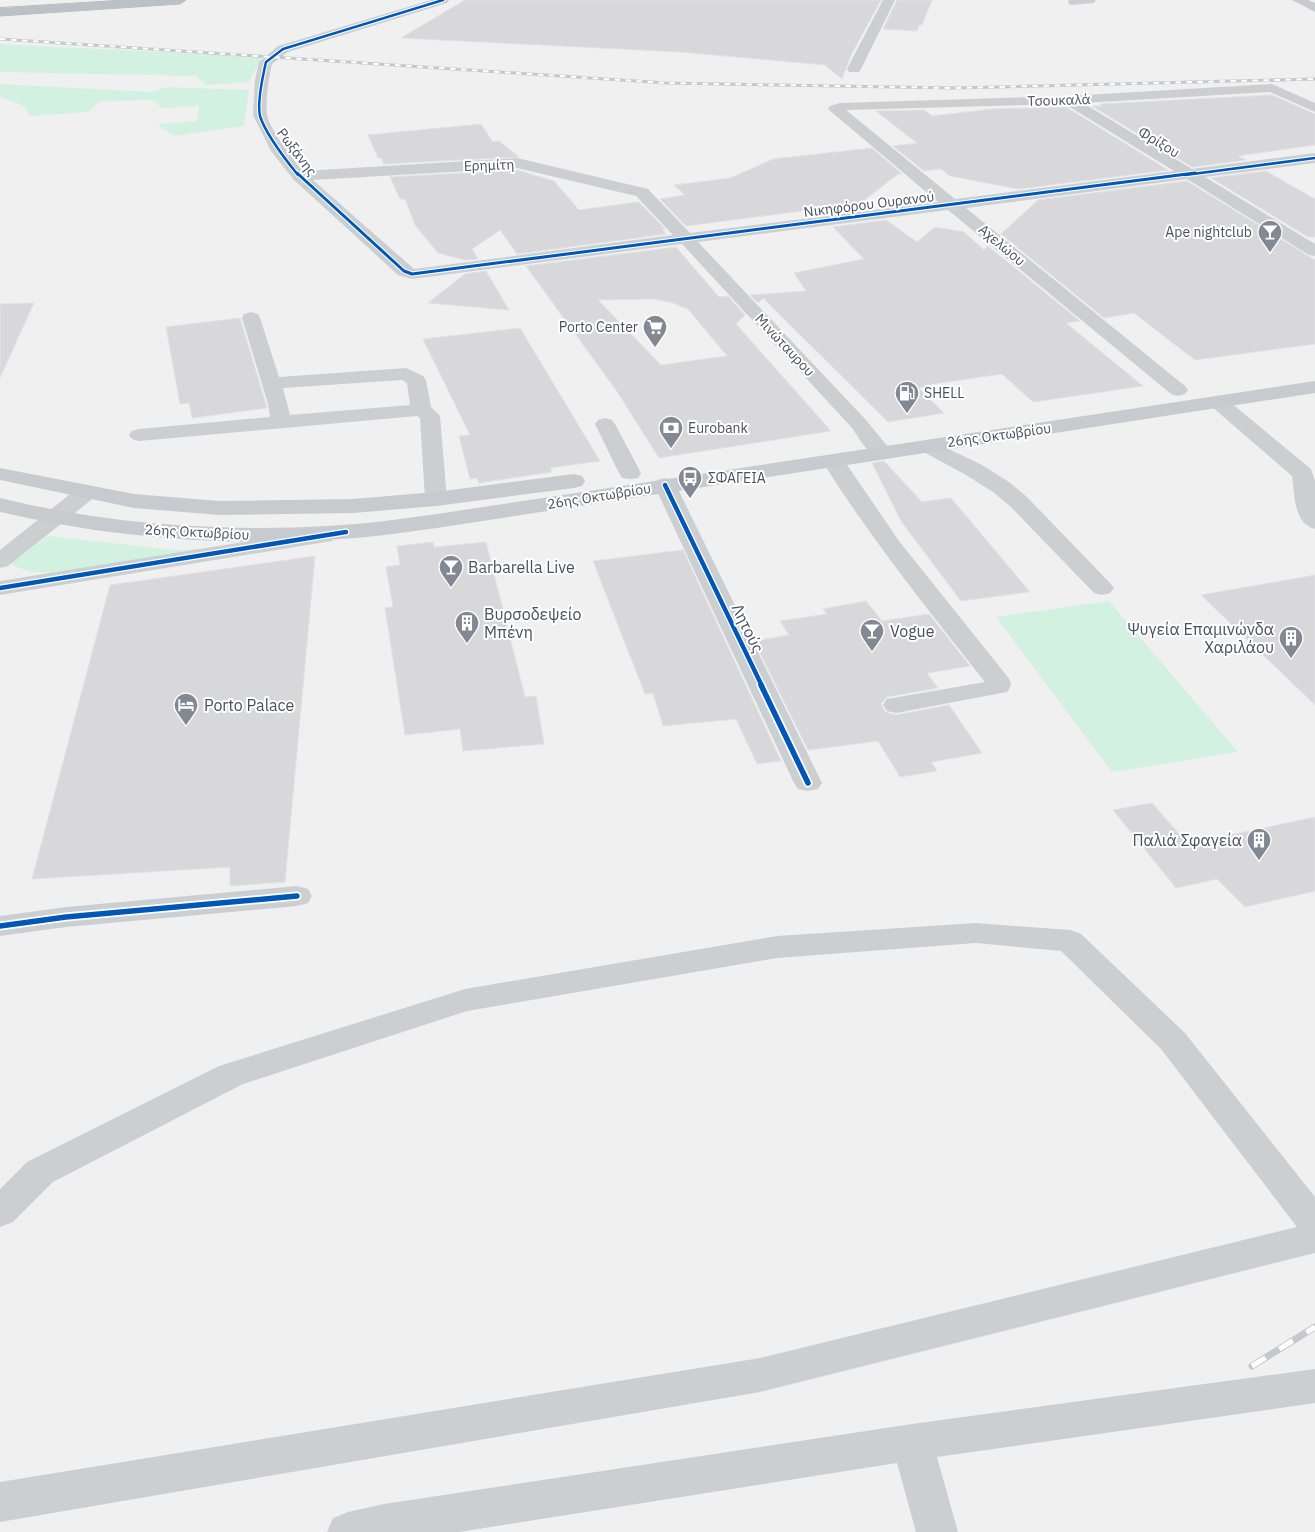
<svg xmlns="http://www.w3.org/2000/svg" width="1315" height="1532" font-family="'IBM Plex Sans',sans-serif">
	<style>
		.green { fill: #d3f1e0 }
		.building { fill: #d8d8db; stroke: #e2e2e3; fill-rule: evenodd }
		.lines { fill: none; stroke-linecap: round; stroke-linejoin: round }
		.highway-casing { stroke: #b4bac1; stroke-width: 1 }
		.minor { fill: #cccfd1; fill-rule: evenodd }
		.major { fill: #c7cbcf; fill-rule: evenodd }
		.highway { fill: #bcc1c7; fill-rule: evenodd }
		.rail-far1-casing { stroke: #c6c8ca; stroke-width: 3 }
		.rail-casing { stroke: #c6c8ca; stroke-width: 7 }
		.rail-far1 { stroke: #fff; stroke-width: 2; stroke-dasharray: 5.5; stroke-linecap: butt }
		.rail { stroke: #fff; stroke-width: 5; stroke-dasharray: 16; stroke-linecap: butt }
		.cycleway-far3-casing { stroke: #fff; stroke-width: 4.5 }
		.cycleway-far2-casing { stroke: #fff; stroke-width: 5 }
		.cycleway-far1-casing { stroke: #fff; stroke-width: 7 }
		.cycleway-casing { stroke: #fff; stroke-width: 9 }
		.cycleway-far3 { stroke: #0057b8; stroke-width: 2.5 }
		.cycleway-far2 { stroke: #0057b8; stroke-width: 3 }
		.cycleway-far1 { stroke: #0057b8; stroke-width: 4.5 }
		.cycleway { stroke: #0057b8; stroke-width: 5.5 }
		.labels { text-anchor: middle; stroke-width: 4; stroke-linejoin: round; paint-order: stroke }
		.far-street-label { font-size: 14px; fill: #46525f; stroke: #fff }
		.far-poi-label { font-size: 14px; fill: #46525f; stroke: #fff; text-anchor: start }
		.poi-label { font-size: 16px; fill: #46525f; stroke: #fff; text-anchor: start }
		.street-label { font-size: 16px; fill: #46525f; stroke: #fff }
	</style>
	<rect width="100%" height="100%" fill="#f1f0f0"/>
	<path class="green" d="M0,44l262,13 -13,25 -43,3 -10,-9 -196,-4z
		M0,84l152,8 14,-5 83,3 -5,36 -71,10 -16,-12 40,-3 2,-15 -37,2 -10,-8 -51,1 -13,11 -58,4 -6,-10 -24,-9z
		M48,536l127,14 25,-1 -2,3 -145,21 -23,-1 -20,-8z
		M1109,601l129,151 -126,20 -116,-155z"/>
	<path class="building" d="M465,0h416l-30,55 -9,24 -17,-14 -145,-13 -279,-14z
		M897,0h35l-10,25h-3l-2,6 -34,-2z
		M1272,95l43,19v31l-77,11 8,4 -54,7 -100,-61h11l-3,-2z
		M1066,107l102,63 -150,19 -68,-13 -9,-7 -17,2 -31,-25 24,-3 -41,-32 48,-1 8,6 60,-7z
		M481,124l12,18 6,-1 20,16 -135,7 -3,-6h-3l-10,-23z
		M872,148l30,26h-4l-36,28 8,7 -48,6 -5,-6 -131,17 -26,-27 25,-4 -11,-10 56,-7 43,-19z
		M517,170l37,11 25,29 60,-8 26,27h-3l4,5 -149,20 -17,-24 -28,19 6,10 -13,1 -27,-7 -23,-28 -10,-26h-5l-10,-22z
		M1266,171l49,28v38h-7l-97,-59z
		M1187,181l128,79v84l-120,16 -61,-47 -30,5 -103,-84 37,-34z
		M886,220l31,22 18,-15 29,5 20,18 4,-4 92,75 -14,2 77,63 -110,16 -31,-28 -76,11 2,2 -9,1 25,25 -56,9 -125,-124 -5,5 -8,-8 56,-4 -12,-18 70,-14 -31,-32z
		M676,247l43,50 9,-1 17,19 -9,9 95,107 -172,27 -43,-68 -90,-124zM654,299l19,4 15,6 39,47 -66,9 -63,-65z
		M486,271l23,39 -81,-7 37,-29z
		M34,303l-34,75v-74z
		M240,318l27,90 -75,10 -3,-15 -9,1 -14,-77z
		M520,328l80,133 -50,7 2,4 -73,11 -2,-5 -7,1 -11,-43 11,-1 -47,-96z
		M884,461l38,41 29,-4 79,94 -69,9 -60,-80 -29,-58z
		M433,542l1,5 52,-5 39,155 11,-1 8,48 -81,7 -3,-22 -55,6 -20,-127 8,-1 -7,-40 14,-2 -3,-19z
		M683,550l98,211 -24,3 -21,-45 -73,7 -10,-33 -8,1 -52,-133z
		M315,556l-30,326 -55,4v-19l-198,12 78,-294z
		M1315,575v130l-114,-110z
		M866,601l16,20 47,-7 41,52 -43,7 11,15 -51,9 -6,7 4,8 11,3 53,-10 33,48 -51,9 6,9 -37,6 -22,-36 -70,9 -54,-109 35,-6 -9,-14 47,-7 -4,-5z
		M1152,803l36,41 127,-27v74l-70,16 -28,-28 -41,9 -63,-78z"/>
	<g class="lines">
		<defs>
			<path id="highway" d="M125,0h61l-6,4 -180,12v-8z"/>
		</defs>
		<use href="#highway" class="highway-casing"/>
		<path class="minor" d="M431,0h18l-2,3 -159,49 -16,12c-3,13 -7,37 -5,51 3,15 26,44 36,56l214,-13 131,31 42,44 248,-31 -110,-93 2,-3 10,-3 228,-7 204,-12 43,19v9l-45,-20 -187,11 109,66 123,-16v10l-110,14 110,67v12l-6,-1 -122,-76 -221,29 219,178 3,4 -3,4 -7,2 -7,-2 -223,-184 -250,32 168,178 27,33 -3,5c-19,4 -28,-16 -38,-30l-170,-184 -270,35 -14,-4 -105,-96 -22,-28 -18,-36 2,-35 4,-18 19,-16zM1065,104l109,67 -219,28 -109,-89zM517,168l119,28 37,39 -259,34 -101,-89z
			M883,0h12l-34,69 -2,3h-10l-2,-3z
			M1069,0h27l-2,3 -24,2 -2,-3z
			M251,312l7,2 2,4 19,59 127,-9 17,8 3,4 5,27 9,9 7,83 -3,5 -8,2 -8,-2 -3,-5 -5,-81 -3,-2 -278,25 -7,-2 -3,-4 3,-4 7,-2 131,-12 -2,-13 -26,-86 2,-4zM402,380l5,3 3,22 -120,10 -7,-27z
			M1218,396l7,2 86,71 4,12v48c-22,-6 -20,-34 -23,-53l-81,-70 -3,-4 3,-4z
			M605,418l7,2 3,4 26,49 -3,5 -8,1 -8,-1 -3,-5 -24,-49 3,-4z
			M927,440l7,2 48,23 27,17 18,15 83,86 4,5 -4,5 -8,2 -8,-2 -83,-86 -18,-15 -27,-17 -46,-25 -4,-4 4,-4z
			M833,455l8,1 58,85 108,135c5,6 5,10 0,16l-111,21 -9,-2 -4,-6 4,-6 98,-17c-57,-72 -114,-143 -163,-221l3,-5z
			M665,478l8,2 3,5 146,298 -4,6 -10,2 -10,-2 -4,-6 -140,-298 3,-5z
			M87,485l8,2 3,5 -3,5 -87,69 -8,2v-18l79,-63z
			M324,529l8,2 3,5 -3,5 -332,54v-14z
			M297,886l11,3 4,7 -4,7 -11,3 -231,21 -66,9v-20l66,-9z
			M976,923l94,7 11,4 104,99 130,164v56l-555,139 -760,130v-40l760,-124 537,-131 -136,-178 -100,-98 -85,-8 -199,15 -310,53 -224,73 -190,98 -40,40 -13,5v-38l27,-27 192,-96 246,-77 312,-53z
			M1315,1369v34l-378,54 21,75h-42l-19,-69 -438,69h-132l6,-14 15,-6 36,-8 528,-80z"/>
		<path class="major" d="M1292,0h16l7,3v9z
			M1315,381v12l-878,135c-36,5 -73,10 -109,12 -109,6 -222,-3 -328,-28v-14c106,26 219,34 328,28 36,-2 73,-7 109,-12z
			M0,468l134,26 86,7 133,-2 83,-7 138,-18 8,2 3,5 -3,5 -8,2 -138,18 -83,7 -133,2 -86,-7 -134,-28z"/>
		<use href="#highway" class="highway"/>
		<defs>
			<path id="rail-far1" d="M0,39l666,44 289,5 360,-9"/>
			<path id="rail" d="M1252,1366l63,-39"/>
		</defs>
		<use href="#rail-far1" class="rail-far1-casing"/>
		<use href="#rail" class="rail-casing"/>
		<use href="#rail-far1" class="rail-far1"/>
		<use href="#rail" class="rail"/>
		<defs>
			<path id="cycleway-far3" d="M298,175c-13,-16 -32,-40 -38,-59 -3,-13 3,-41 6,-54l17,-13 160,-49
				M1185,175l130,-17"/>
			<path id="cycleway-far2" d="M297,173l107,98 8,3 783,-101"/>
			<path id="cycleway-far1" d="M665,485l97,201
				M0,588l346,-56"/>
			<path id="cycleway" d="M761,685l47,98
				M0,926l66,-9 231,-21"/>
		</defs>
		<use href="#cycleway-far3" class="cycleway-far3-casing"/>
		<use href="#cycleway-far2" class="cycleway-far2-casing"/>
		<use href="#cycleway-far1" class="cycleway-far1-casing"/>
		<use href="#cycleway" class="cycleway-casing"/>
		<use href="#cycleway-far3" class="cycleway-far3"/>
		<use href="#cycleway-far2" class="cycleway-far2"/>
		<use href="#cycleway-far1" class="cycleway-far1"/>
		<use href="#cycleway" class="cycleway"/>
	</g>
	<defs>
		<symbol id="bar-pin" viewBox="-11 -11 22 30"><path d="M0 17L-7.5 6A9.5 9.5 0 1 1 7.5 6Z" fill="#828992" stroke="#fff"/><path d="M-6-5H6L.8 .8V4.5H3.5V6h-7V4.5H-.8V.8Z" fill="#fff"/></symbol>
		<symbol id="supermarket-pin" viewBox="-11 -11 22 30"><path d="M0 17L-7.5 6A9.5 9.5 0 1 1 7.5 6Z" fill="#828992" stroke="#fff"/><path d="M-6-5.5h2.5l.6 2H6L4.5 2H-2.5L-4.4-4H-6ZM-1.5 3.2a1.3 1.3 0 1 0 .1 0ZM3 3.2a1.3 1.3 0 1 0 .1 0Z" fill="#fff"/></symbol>
		<symbol id="fuel-pin" viewBox="-11 -11 22 30"><path d="M0 17L-7.5 6A9.5 9.5 0 1 1 7.5 6Z" fill="#828992" stroke="#fff"/><path d="M-5.5-6h7V0h2V4h1.3V-2.5L3-4.5l.8-.8L6-3V5H2.5V1h-1V6h-7ZM-4.2-4.7v3.2H.2V-4.7Z" fill="#fff"/></symbol>
		<symbol id="bank-pin" viewBox="-11 -11 22 30"><path d="M0 17L-7.5 6A9.5 9.5 0 1 1 7.5 6Z" fill="#828992" stroke="#fff"/><path d="M-6-4H6V4H-6ZM0-2.3a2.3 2.3 0 1 0 0 4.6a2.3 2.3 0 1 0 0-4.6Z" fill="#fff"/></symbol>
		<symbol id="bus-pin" viewBox="-11 -11 22 30"><path d="M0 17L-7.5 6A9.5 9.5 0 1 1 7.5 6Z" fill="#828992" stroke="#fff"/><path d="M-5-6H5V4H4V6H2V4H-2V6H-4V4H-5ZM-3.5-4V0h7V-4ZM-3.5 1.2v1.5H-2V1.2ZM2 1.2v1.5H3.5V1.2Z" fill="#fff"/></symbol>
		<symbol id="building-pin" viewBox="-11 -11 22 30"><path d="M0 17L-7.5 6A9.5 9.5 0 1 1 7.5 6Z" fill="#828992" stroke="#fff"/><path d="M-4-6H4V6H1V3H-1V6H-4ZM-2.5-4.3h1.7v1.8h-1.7ZM.8-4.3h1.7v1.8H.8ZM-2.5-1h1.7V.8h-1.7ZM.8-1h1.7V.8H.8Z" fill="#fff"/></symbol>
		<symbol id="hotel-pin" viewBox="-11 -11 22 30"><path d="M0 17L-7.5 6A9.5 9.5 0 1 1 7.5 6Z" fill="#828992" stroke="#fff"/><path d="M-6-4.5h1.5V1H6V5H4.5V3h-9V5H-6ZM-4 0a1.8 1.8 0 1 1 3.6 0ZM.5 0V-2.5h3Q6-2.5 6 0Z" fill="#fff"/></symbol>
	</defs>
	<g fill-rule="evenodd">
		<use href="#bar-pin" x="1256" y="218" width="28" height="38"/>
		<use href="#supermarket-pin" x="641" y="313" width="28" height="38"/>
		<use href="#fuel-pin" x="893" y="379" width="28" height="38"/>
		<use href="#bank-pin" x="657" y="414" width="28" height="38"/>
		<use href="#bus-pin" x="676" y="464" width="28" height="38"/>
		<use href="#bar-pin" x="437" y="553" width="28" height="38"/>
		<use href="#building-pin" x="453" y="609" width="28" height="38"/>
		<use href="#bar-pin" x="858" y="617" width="28" height="38"/>
		<use href="#building-pin" x="1277" y="624" width="28" height="38"/>
		<use href="#hotel-pin" x="172" y="691" width="28" height="38"/>
		<use href="#building-pin" x="1245" y="826" width="28" height="38"/>
	</g>
	<g class="labels">
		<g class="far-street-label">
			<text transform="translate(1059 100) rotate(-2)" y="5">Τσουκαλά</text>
			<text transform="translate(1159 142) rotate(31)" y="5">Φρίξου</text>
			<text transform="translate(297 152) rotate(53)" y="5">Ρωξάνης</text>
			<text transform="translate(489 165) rotate(-2)" y="5">Ερημίτη</text>
			<text transform="translate(869 204) rotate(-7)" y="5">Νικηφόρου Ουρανού</text>
			<text transform="translate(1002 245) rotate(40)" y="5">Αχελώου</text>
			<text transform="translate(785 345) rotate(47)" y="5">Μινώταυρου</text>
			<text transform="translate(999 435) rotate(-8)" y="5">26ης Οκτωβρίου</text>
			<text transform="translate(599 496) rotate(-9)" y="5">26ης Οκτωβρίου</text>
			<text transform="translate(197 532) rotate(3)" y="5">26ης Οκτωβρίου</text>
		</g>
		<g class="far-poi-label">
			<text x="1252" y="237" text-anchor="end">Ape nightclub</text>
			<text x="638" y="332" text-anchor="end">Porto Center</text>
			<text x="924" y="398">SHELL</text>
			<text x="688" y="433">Eurobank</text>
			<text x="708" y="483">ΣΦΑΓΕΙΑ</text>
		</g>
		<g class="poi-label">
			<text x="468" y="573">Barbarella Live</text>
			<text x="484" y="620">Βυρσοδεψείο<tspan x="484" dy="18">Μπένη</tspan></text>
			<text x="1274" y="635" text-anchor="end">Ψυγεία Επαμινώνδα<tspan x="1274" dy="18">Χαριλάου</tspan></text>
			<text x="890" y="637">Vogue</text>
			<text x="204" y="711">Porto Palace</text>
			<text x="1242" y="846" text-anchor="end">Παλιά Σφαγεία</text>
		</g>
		<g class="street-label">
			<text transform="translate(748 628) rotate(64)" y="6">Λητούς</text>
		</g>
	</g>
</svg>
